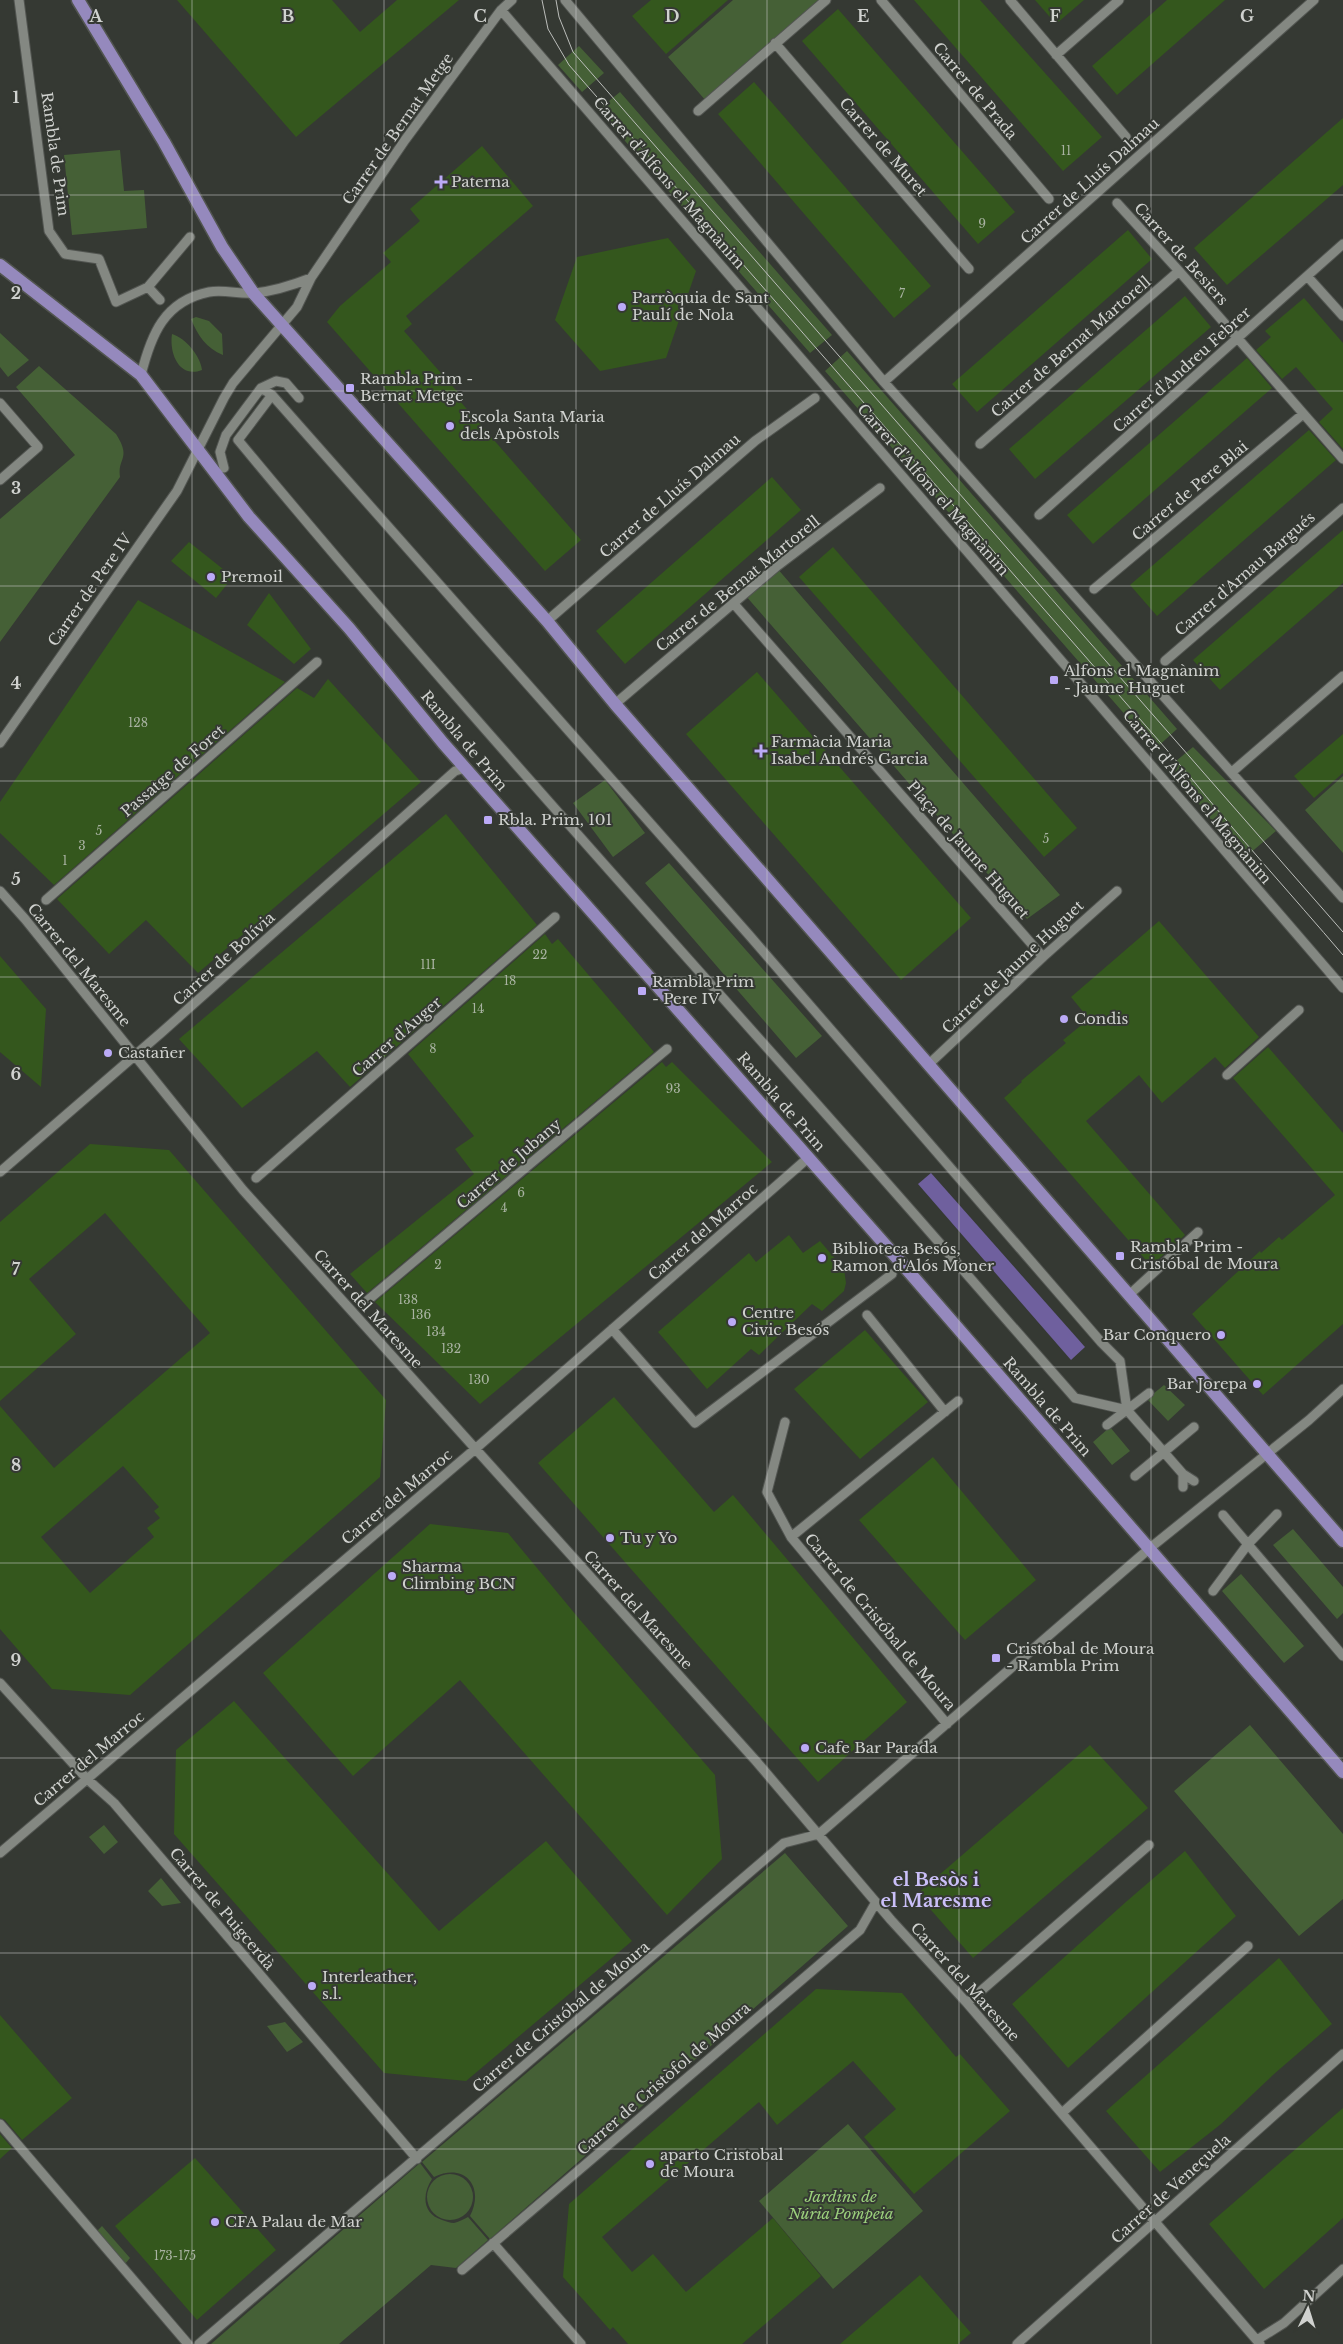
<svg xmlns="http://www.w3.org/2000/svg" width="1343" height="2344" font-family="'Libre Baskerville',serif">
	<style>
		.green { fill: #456036 }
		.water { fill: #6f609e }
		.building { fill: #34571d; fill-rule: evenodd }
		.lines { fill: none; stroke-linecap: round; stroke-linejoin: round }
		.minor-casing { stroke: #525551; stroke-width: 11 }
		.major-casing { stroke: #525551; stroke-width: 15 }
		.minor { stroke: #848882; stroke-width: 9 }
		.major { stroke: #9589bd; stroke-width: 12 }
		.tram { stroke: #bcbebb; stroke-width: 1 }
		.grid { fill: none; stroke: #d0d2cf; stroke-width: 1; stroke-opacity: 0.55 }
		.poi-dot { fill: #bbaaf6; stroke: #353933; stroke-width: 2 }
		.labels { text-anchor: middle; stroke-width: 4; stroke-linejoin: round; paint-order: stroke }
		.number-label { font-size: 12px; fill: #a9b3a2 }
		.street-label { font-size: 15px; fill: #d0d2cf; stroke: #353933 }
		.poi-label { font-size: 15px; fill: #d0d2cf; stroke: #353933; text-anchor: start }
		.park-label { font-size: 15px; font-style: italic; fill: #9bd07c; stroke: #353933 }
		.quarter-label { font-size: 18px; font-weight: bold; fill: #cabff8; stroke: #353933 }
		.grid-label { font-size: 16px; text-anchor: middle; font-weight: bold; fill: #d0d2cf; stroke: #353933; stroke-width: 4; stroke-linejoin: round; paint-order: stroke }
	</style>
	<rect width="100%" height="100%" fill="#353933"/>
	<path class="green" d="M733,0h89l-116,101 -38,-44z
		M579,46l25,27 -22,19 -24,-27z
		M620,92l212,243 -22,18 -212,-243z
		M120,150l4,41 20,-1 3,38 -75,7 -8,-80z
		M196,317l13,4 13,13 1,21c-17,-7 -25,-19 -32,-36z
		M0,333l29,27 -21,17 -8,-10z
		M172,334c14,4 29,23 30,36 -23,9 -33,-17 -30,-36z
		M847,351l330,378 -22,20 -330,-378z
		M39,366l77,68c16,25 1,24 4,43l-120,165v-123l75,-64 -59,-68z
		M776,567l284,328 -33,24 -282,-324z
		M1193,747l83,84 -34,29 -72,-94z
		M1343,776v77l-38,-43z
		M605,780l40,53 -32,24 -40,-54z
		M669,863l153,173 -26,22 -151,-175z
		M1164,1385l21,20 -17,16 -21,-22z
		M1110,1427l20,24 -18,14 -19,-23z
		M1293,1529l50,58v26l-6,6 -64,-74z
		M1241,1574l63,72 -20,17 -62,-72z
		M1250,1725l93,109v65l-44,37 -125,-145z
		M104,1825l14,17 -14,12 -15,-17z
		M785,1853l63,73 -358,313 -20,-23c15,-29 -5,-54 -36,-39l-12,-15z
		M161,1878l20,25 -19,3 -14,-15z
		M285,2022l18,20 -16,10 -20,-26z
		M848,2124l75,87 -90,78 -74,-88z
		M420,2163l12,16c-10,15 -10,35 10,41 4,1 8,3 12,3 4,-1 10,-4 14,-6l20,23 -32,28 -25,-3 -92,79h-128z
		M427 2197a23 23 0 1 1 46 0a23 23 0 1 1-46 0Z
		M102,2226l28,32 -5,6 -28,-33z"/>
	<path class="water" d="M931,1173l154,174 -14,13 -153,-176z"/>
	<path class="building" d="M177,0h155l28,32 37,-32h62l-163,137z
		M651,0h77l-62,54 -34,-38z
		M914,0h66l122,137 -39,34z
		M1035,0h49l-28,24z
		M1167,0h58l-108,95 -25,-29z
		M838,9l177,203 -37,32 -176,-203z
		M754,82l177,204 -37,32 -176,-204z
		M1343,118v67l-116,100 -33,-37z
		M482,146l51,60 -127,110 6,8 -8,7 58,66 -3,3 122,140 -36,31 -218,-249 13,-16 51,-44 -8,-9 37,-32 -10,-12z
		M1128,230l24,29 -175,153 -25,-28z
		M668,238l28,33 -30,87 -66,13 -45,-51 22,-63z
		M1185,296l26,31 -176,152 -26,-30z
		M1304,298l39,45v106l-24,-27 14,-13 -37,-42 -14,12 -26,-29 15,-13 -6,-6z
		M1247,358l25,30 -179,156 -26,-29z
		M1309,430l27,30 -179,156 -27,-31z
		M772,477l29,33 -176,154 -29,-33z
		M1343,530v53l-123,107 -27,-30z
		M189,542l44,35 -17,21 -45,-37z
		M833,547l244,281 -33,29 -245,-280z
		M269,593l42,56 -17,15 -47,-39z
		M138,600l147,82 -231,203 -54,-52v-31z
		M757,672l214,246 -70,62 -215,-246z
		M328,679l93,103 -223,191 -52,-53 -37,34 -52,-55 240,-211 17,10z
		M1343,734v39l-29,25 -20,-22z
		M446,814l91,111 -187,162 -33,-36 -75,57 -63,-69z
		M1159,921l100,116 -34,31 -10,-11 -53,46 -23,-28 -53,46 99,114 -34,31 -147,-168 18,-16 -1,-1 45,-38 -3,-3 26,-21 -18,-22z
		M545,934l7,10 6,-5 96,113 -287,241 -17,-19 124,-100 -19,-25 19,-13 -66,-82z
		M0,956l46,53 -5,78 -41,-35z
		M1268,1047l75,86v191l-80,71 -71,-81 68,-63 1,2 18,-16 3,3 53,-45 -102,-117z
		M662,1062l4,5 6,-5 100,100 -292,242 -105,-102z
		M90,1144l79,6 217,250 -6,77 -250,218 -78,-6 -52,-60v-223l54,62 156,-135 -105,-120 -76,66 47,55 -76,67v-179zM123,1466l36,41 -5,4 6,7 -13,10 7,9 -64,56 -49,-56z
		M789,1235l14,18 17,-12 24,28 2,14 -2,8 -22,20 -10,-7 -53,51 -8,-6 -44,40 -49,-57 91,-79 7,9z
		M865,1330l63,72 -68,57 -66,-70z
		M614,1397l100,115 19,-17 174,207 -89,80 -280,-319z
		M933,1457l103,123 -71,60 -106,-120z
		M430,1524l78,9 73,88 134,154 7,84 -55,56 -207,-235 -107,96 -90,-103z
		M234,1701l205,230 107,-90 86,100 -166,140 -82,-8 -210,-239 2,-84z
		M1090,1745l58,63 -175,150 -56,-64z
		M1185,1851l51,65 -168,152 -56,-64 115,-103z
		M1279,1958l53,66 -58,50 -53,50 -61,48 -54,-61z
		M816,1989l86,4 54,64 4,-3 50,57 -96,83 -50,-57 32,-28 -43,-48 -76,64 -18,-23 -157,135 30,35 21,-18 33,38 87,-74 48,58 -79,68h-114l-15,-17 -3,3 -47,-53 6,-73z
		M0,2015l72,83 -50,42 -17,-20 -5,-2z
		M1343,2108v110l-79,71 -55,-65z
		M0,2134l12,14 -12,11z
		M195,2158l81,92 -79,70 -82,-94z
		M920,2275l51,58 -13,11h-118z"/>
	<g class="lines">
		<defs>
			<path id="minor" d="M19,0l30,231 16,23 34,5 17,43 32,-15 12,13
				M565,0l319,382 459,516
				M881,0l168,199
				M1010,0l116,137
				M501,10l842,978
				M775,43l194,226
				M1056,55l63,-55
				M698,111l128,-111
				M1117,203l62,68 164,188
				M1307,276l36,40
				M148,287l42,-50
				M141,375c10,-40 23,-74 68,-83 16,-3 31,3 46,1 20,-2 38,-8 56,-15
				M884,382l430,-382
				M261,388l11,7 477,540 352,407 19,19 7,49 56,64 11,7
				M272,395l-34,45c197,238 405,467 609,698 77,86 152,174 228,260l52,12
				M0,403l38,44 -38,33
				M980,444l199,-173
				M224,468l-4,-16 6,-17 35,-47 15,-7 10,2 13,15
				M1039,515l304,-271
				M1094,589l209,-175
				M734,604l309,353
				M547,621l208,-180 60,-43
				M1165,661l178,-153
				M615,704l161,-137 104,-79
				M0,743l177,-252 47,-93 9,-15 64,-76 14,-29 94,-138 96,-130 11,-10
				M1232,772l111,-96
				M0,891l25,28 218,271 513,571 135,159 76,83 293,341
				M46,900l271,-238
				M929,1064l114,-107 74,-66
				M1227,1075l72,-65
				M0,1172l162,-140 293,-261 10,-3
				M256,1178l299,-261
				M1129,1295l69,-63
				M368,1300l299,-251
				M867,1315l78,97
				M612,1329l83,94 197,-149
				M785,1422l-18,70 24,45 156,187
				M1107,1425l42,-32
				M1183,1474v13
				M1135,1476l59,-49
				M1223,1515l120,141
				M791,1537l167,-136
				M1213,1591l35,-47 29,-30
				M0,1683l87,96 27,24 303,356
				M0,1853l474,-403 334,-292
				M967,2003l182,-158
				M1062,2113l186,-167
				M0,2124l188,220
				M493,2243l88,101
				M462,2270l398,-340 16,-28
				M1257,2340l27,-17 59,-54
				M199,2344l585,-501 35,-9 331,-286 159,-128 34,-31
				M1017,2344l326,-290"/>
			<path id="major" d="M78,0l86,142 58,105 32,47 293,327 68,83 728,837
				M0,265l141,110 108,142 100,111 94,115 460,522 440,507"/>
		</defs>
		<use href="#minor" class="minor-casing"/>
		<use href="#major" class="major-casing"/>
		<use href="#minor" class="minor"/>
		<use href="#major" class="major"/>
		<path class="tram" d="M542,0l6,29 21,36 618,708c50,62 104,121 156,182
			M556,0l3,17 14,35 770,880"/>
	</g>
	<path class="grid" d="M192,0v2344M384,0v2344M576,0v2344M767,0v2344M959,0v2344M1151,0v2344M0,195h1343M0,391h1343M0,586h1343M0,781h1343M0,977h1343M0,1172h1343M0,1367h1343M0,1563h1343M0,1758h1343M0,1953h1343M0,2149h1343"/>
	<g class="poi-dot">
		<path d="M438.5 174.5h5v5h5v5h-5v5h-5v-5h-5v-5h5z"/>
		<circle cx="622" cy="307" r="5"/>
		<rect x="345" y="383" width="10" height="10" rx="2.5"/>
		<circle cx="450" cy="426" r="5"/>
		<circle cx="211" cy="577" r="5"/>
		<rect x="1049" y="675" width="10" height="10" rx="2.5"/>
		<path d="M758.5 743.5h5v5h5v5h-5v5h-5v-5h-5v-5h5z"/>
		<rect x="483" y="815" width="10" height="10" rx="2.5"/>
		<rect x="637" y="986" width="10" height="10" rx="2.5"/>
		<circle cx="1064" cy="1019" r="5"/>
		<circle cx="108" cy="1053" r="5"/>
		<rect x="1115" y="1251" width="10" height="10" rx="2.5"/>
		<circle cx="822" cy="1258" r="5"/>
		<circle cx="732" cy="1322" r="5"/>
		<circle cx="1221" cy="1335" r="5"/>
		<circle cx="1257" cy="1384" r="5"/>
		<circle cx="610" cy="1538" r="5"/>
		<circle cx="392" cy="1576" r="5"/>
		<rect x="991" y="1653" width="10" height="10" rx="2.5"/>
		<circle cx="805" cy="1748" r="5"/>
		<circle cx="312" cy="1986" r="5"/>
		<circle cx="650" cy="2164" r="5"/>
		<circle cx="215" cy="2222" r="5"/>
	</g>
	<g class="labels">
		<g class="number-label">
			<text x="1066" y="155">11</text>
			<text x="982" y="228">9</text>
			<text x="902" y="298">7</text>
			<text x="138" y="727">128</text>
			<text x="99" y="835">5</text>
			<text x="1046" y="843">5</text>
			<text x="82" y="850">3</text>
			<text x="65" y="865">1</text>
			<text x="540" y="959">22</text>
			<text x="428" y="969">11I</text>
			<text x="510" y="985">18</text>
			<text x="478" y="1013">14</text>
			<text x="433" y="1053">8</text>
			<text x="673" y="1093">93</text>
			<text x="521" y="1197">6</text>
			<text x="504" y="1212">4</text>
			<text x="438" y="1269">2</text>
			<text x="408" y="1304">138</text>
			<text x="421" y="1319">136</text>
			<text x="436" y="1336">134</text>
			<text x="451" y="1353">132</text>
			<text x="479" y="1384">130</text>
			<text x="175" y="2260">173-175</text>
		</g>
		<g class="street-label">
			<text transform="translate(975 91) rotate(50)" y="5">Carrer de Prada</text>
			<text transform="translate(398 129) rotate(-55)" y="5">Carrer de Bernat Metge</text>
			<text transform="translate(883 147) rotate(49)" y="5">Carrer de Muret</text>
			<text transform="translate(55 154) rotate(82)" y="5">Rambla de Prim</text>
			<text transform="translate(1090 181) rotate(-42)" y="5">Carrer de Lluís Dalmau</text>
			<text transform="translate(669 183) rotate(49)" y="5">Carrer d'Alfons el Magnànim</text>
			<text transform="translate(1181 254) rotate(48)" y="5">Carrer de Besiers</text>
			<text transform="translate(1071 347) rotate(-41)" y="5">Carrer de Bernat Martorell</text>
			<text transform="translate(1182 370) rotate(-42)" y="5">Carrer d'Andreu Febrer</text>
			<text transform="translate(933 490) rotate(49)" y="5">Carrer d'Alfons el Magnànim</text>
			<text transform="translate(1190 491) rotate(-40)" y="5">Carrer de Pere Blai</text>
			<text transform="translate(670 496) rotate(-41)" y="5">Carrer de Lluís Dalmau</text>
			<text transform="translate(1245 574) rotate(-41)" y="5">Carrer d'Arnau Bargués</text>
			<text transform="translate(738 584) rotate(-39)" y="5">Carrer de Bernat Martorell</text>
			<text transform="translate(90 590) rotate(-55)" y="5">Carrer de Pere IV</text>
			<text transform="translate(464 741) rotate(50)" y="5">Rambla de Prim</text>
			<text transform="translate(173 771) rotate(-41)" y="5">Passatge de Foret</text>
			<text transform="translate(1197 797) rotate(50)" y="5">Carrer d'Alfons el Magnànim</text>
			<text transform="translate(968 850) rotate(49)" y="5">Plaça de Jaume Huguet</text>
			<text transform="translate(224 959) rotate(-42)" y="5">Carrer de Bolívia</text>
			<text transform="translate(79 965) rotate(51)" y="5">Carrer del Maresme</text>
			<text transform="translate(1013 967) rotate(-43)" y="5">Carrer de Jaume Huguet</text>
			<text transform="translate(397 1037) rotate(-41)" y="5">Carrer d'Auger</text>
			<text transform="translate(781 1102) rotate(49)" y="5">Rambla de Prim</text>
			<text transform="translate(509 1164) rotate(-40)" y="5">Carrer de Jubany</text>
			<text transform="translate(703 1232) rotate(-41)" y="5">Carrer del Marroc</text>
			<text transform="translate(368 1309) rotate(48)" y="5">Carrer del Maresme</text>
			<text transform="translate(1047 1407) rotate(49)" y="5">Rambla de Prim</text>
			<text transform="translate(397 1497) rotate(-40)" y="5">Carrer del Marroc</text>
			<text transform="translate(638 1610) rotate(48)" y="5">Carrer del Maresme</text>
			<text transform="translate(880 1622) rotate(50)" y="5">Carrer de Cristóbal de Moura</text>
			<text transform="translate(89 1759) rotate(-40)" y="5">Carrer del Marroc</text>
			<text transform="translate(222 1909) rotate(50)" y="5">Carrer de Puigcerdà</text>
			<text transform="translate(965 1982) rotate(48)" y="5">Carrer del Maresme</text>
			<text transform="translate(561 2017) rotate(-40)" y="5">Carrer de Cristóbal de Moura</text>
			<text transform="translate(664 2079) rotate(-41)" y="5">Carrer de Cristòfol de Moura</text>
			<text transform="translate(1171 2189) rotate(-42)" y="5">Carrer de Veneçuela</text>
		</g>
		<g class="poi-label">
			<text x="451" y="187">Paterna</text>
			<text x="632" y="303">Parròquia de Sant<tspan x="632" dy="17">Paulí de Nola</tspan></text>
			<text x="360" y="384">Rambla Prim -<tspan x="360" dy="17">Bernat Metge</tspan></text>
			<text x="460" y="422">Escola Santa Maria<tspan x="460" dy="17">dels Apòstols</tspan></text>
			<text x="221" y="582">Premoil</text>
			<text x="1064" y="676">Alfons el Magnànim<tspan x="1064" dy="17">- Jaume Huguet</tspan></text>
			<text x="771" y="747">Farmàcia Maria<tspan x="771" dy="17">Isabel Andrés Garcia</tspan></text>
			<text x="498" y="825">Rbla. Prim, 101</text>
			<text x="652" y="987">Rambla Prim<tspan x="652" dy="17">- Pere IV</tspan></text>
			<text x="1074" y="1024">Condis</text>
			<text x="118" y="1058">Castañer</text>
			<text x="1130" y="1252">Rambla Prim -<tspan x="1130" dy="17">Cristóbal de Moura</tspan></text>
			<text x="832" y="1254">Biblioteca Besós,<tspan x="832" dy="17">Ramon d'Alós Moner</tspan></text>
			<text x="742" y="1318">Centre<tspan x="742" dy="17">Civic Besós</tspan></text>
			<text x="1211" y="1340" text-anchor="end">Bar Conquero</text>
			<text x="1247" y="1389" text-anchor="end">Bar Jorepa</text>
			<text x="620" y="1543">Tu y Yo</text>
			<text x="402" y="1572">Sharma<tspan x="402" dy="17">Climbing BCN</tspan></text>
			<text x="1006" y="1654">Cristóbal de Moura<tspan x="1006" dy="17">- Rambla Prim</tspan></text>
			<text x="815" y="1753">Cafe Bar Parada</text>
			<text x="322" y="1982">Interleather,<tspan x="322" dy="17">s.l.</tspan></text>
			<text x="660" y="2160">aparto Cristobal<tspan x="660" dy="17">de Moura</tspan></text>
			<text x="225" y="2227">CFA Palau de Mar</text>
		</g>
		<g class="park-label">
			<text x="841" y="2202">Jardins de<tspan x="841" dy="17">Núria Pompeia</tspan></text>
		</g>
		<g class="quarter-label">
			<text x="936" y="1886">el Besòs i<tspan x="936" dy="21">el Maresme</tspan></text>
		</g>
	</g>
	<g class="grid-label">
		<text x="96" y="22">A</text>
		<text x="288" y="22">B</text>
		<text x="480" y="22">C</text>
		<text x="672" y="22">D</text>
		<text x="863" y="22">E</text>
		<text x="1055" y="22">F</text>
		<text x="1247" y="22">G</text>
		<text x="16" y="103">1</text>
		<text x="16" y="299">2</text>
		<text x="16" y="494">3</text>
		<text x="16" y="689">4</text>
		<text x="16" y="885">5</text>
		<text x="16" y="1080">6</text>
		<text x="16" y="1275">7</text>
		<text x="16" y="1471">8</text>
		<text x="16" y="1666">9</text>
	</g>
	<g transform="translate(1308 2309) rotate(4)" stroke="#353933" stroke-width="4" paint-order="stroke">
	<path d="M0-4L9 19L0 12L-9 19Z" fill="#d0d2cf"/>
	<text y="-8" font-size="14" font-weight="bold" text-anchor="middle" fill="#d0d2cf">N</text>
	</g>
</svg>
